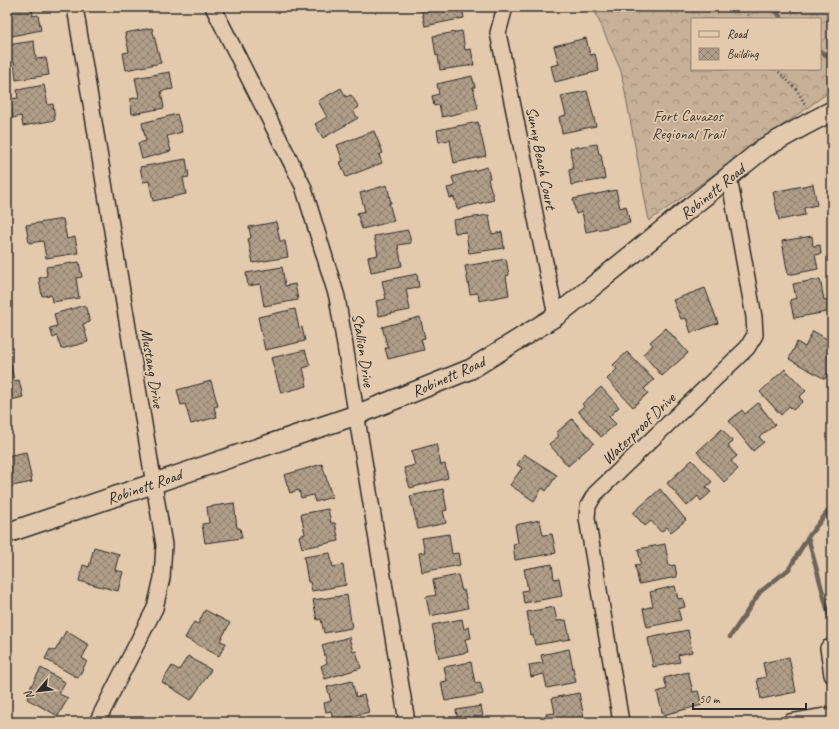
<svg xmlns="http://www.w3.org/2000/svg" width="839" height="729" font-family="Caveat,sans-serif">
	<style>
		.forest { fill: url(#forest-crowns); stroke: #786e61; fill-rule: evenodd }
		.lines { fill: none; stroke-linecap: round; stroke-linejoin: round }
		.stream { stroke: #6e655a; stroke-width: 4.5 }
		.building { fill: url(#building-cross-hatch); stroke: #2b2b2b }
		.minor-casing { stroke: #2b2b2b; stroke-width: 18 }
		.tertiary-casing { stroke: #2b2b2b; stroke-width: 22 }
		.path { stroke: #2b2b2b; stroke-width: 2.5; stroke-dasharray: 1 3; stroke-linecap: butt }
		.minor { stroke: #e4caac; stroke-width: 15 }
		.tertiary { stroke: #e4caac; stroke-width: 19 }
		.labels { text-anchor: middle; stroke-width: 3.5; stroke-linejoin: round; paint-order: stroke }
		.park-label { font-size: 16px; fill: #423f3b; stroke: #e4caac }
		.street-label { font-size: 16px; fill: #2b2b2b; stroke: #e4caac }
	</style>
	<defs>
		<pattern id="forest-crowns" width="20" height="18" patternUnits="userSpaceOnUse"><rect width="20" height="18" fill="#c6b097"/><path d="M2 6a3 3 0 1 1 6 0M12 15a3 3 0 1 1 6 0" fill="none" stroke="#a18f7b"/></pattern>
		<pattern id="building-cross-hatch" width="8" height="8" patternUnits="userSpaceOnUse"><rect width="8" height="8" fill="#b09e88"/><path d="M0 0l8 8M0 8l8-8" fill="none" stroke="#8f816f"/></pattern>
	</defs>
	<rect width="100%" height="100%" fill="#e4caac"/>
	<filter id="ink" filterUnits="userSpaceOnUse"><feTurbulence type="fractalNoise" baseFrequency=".025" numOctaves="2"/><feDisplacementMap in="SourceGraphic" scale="8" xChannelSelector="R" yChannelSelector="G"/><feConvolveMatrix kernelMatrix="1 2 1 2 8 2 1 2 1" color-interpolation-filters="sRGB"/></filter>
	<g filter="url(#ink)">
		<path class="forest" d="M593,7h239v83l-183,131 -28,-150zM692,19h128v50h-128z"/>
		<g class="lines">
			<path class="stream" d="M773,7l9,12
				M820,51l12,8
				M832,506l-24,31 24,90
				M730,637l30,-45 29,-23 19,-32"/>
		</g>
		<path class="building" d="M7,7h25l1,9 5,-1 3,15 -34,7z
			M421,7h41l2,11 -39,8z
			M152,28l9,35 -35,7 -3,-17 6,-1 -4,-19z
			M462,31l3,19 6,-1 3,16 -34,5 -2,-15 -2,1 -3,-20z
			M586,38l4,17 5,-1 4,17 -44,11 -4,-16 8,-2 -5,-18z
			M34,41l2,18 10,-1 3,17 -33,5 -2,-18 -7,1v-18z
			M170,72l3,17 -12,2 3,17 -32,6 -2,-15 9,-2 -4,-19z
			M472,76l3,11h-2l5,22 -36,8 -3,-12 -5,1 -2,-10 7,-2 -2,-10z
			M44,85l4,20 5,-1 2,16 -32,6 -2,-10 -8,2 -3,-19 8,-1 -1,-8z
			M341,88l5,9 5,-2 8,12 -6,4 5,7 -35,20 -8,-14 12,-7 -9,-16z
			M587,91l9,35 -34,7 -3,-16 7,-2 -5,-19z
			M177,114l5,18 -15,4 4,15 -29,8 -4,-16 8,-2 -4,-18z
			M478,122l8,34 -32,7 -4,-23 -11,2 -2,-12z
			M374,131l9,22 -4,2 3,8 -36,14 -6,-15 3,-1 -6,-16z
			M597,144l2,10h2l4,25 -34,6 -2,-15 4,-1 -3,-21z
			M186,159l3,18 -6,1 3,16 -33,7 -4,-20 -6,1 -3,-15z
			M487,167l3,11 -2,1 6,21 -37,9 -3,-12 -4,1 -3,-10 8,-2 -3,-9z
			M813,184l4,21 -13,3 1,7 -26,5 -6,-28z
			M387,185l4,18h-2l5,18 -32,8 -5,-16 8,-2 -5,-18z
			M616,190l4,18 6,-2 4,17 -44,9 -4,-20 -6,2 -3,-15z
			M489,215l3,19 10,-2 2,16 -35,5 -3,-21 -11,1 -2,-13z
			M63,219l4,20 8,-2 3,16 -32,5 -3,-17 -14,2 -3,-18z
			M276,222l4,19h5l3,16 -35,6 -5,-24 3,-1 -2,-11z
			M408,230l3,13 -13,2 4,21 -31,6 -3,-15 10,-2 -4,-19z
			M812,236l1,10 7,-1 1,9 -6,1 3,14 -30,6 -6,-34z
			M506,259l3,16 -3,1 3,19 -30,6 -1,-8 -8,1 -5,-28z
			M79,262l3,15 -6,1 3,20 -27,4 -1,-7 -9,1 -3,-18 8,-2 -1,-9z
			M282,267l3,19 10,-2 3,16 -34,6 -4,-22 -12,2 -2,-13z
			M417,274l2,13 -13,2 4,21 -31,6 -3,-15 10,-2 -4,-18z
			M820,279l4,21 6,-1 2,12 -38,7 -4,-18 6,-2 -3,-14z
			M705,288l13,35 -27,10 -5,-15 -5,1 -8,-19z
			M85,305l5,17 -7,2 5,18 -27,7 -4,-13 -4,2 -3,-10 7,-2 -3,-12z
			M295,309l4,19 3,-1 3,14 -40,9 -7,-33z
			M420,317l5,21 -4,1 3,11 -36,9 -3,-11h3l-6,-21z
			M666,328l22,25 -26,23 -19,-22 10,-9 -3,-3z
			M813,331l19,11v10l-4,8 4,2v3l-7,14 -36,-20 8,-17 8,5z
			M305,350l5,16 -7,2 4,18 -26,7 -10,-35z
			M627,352l27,28 -10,9 4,4 -15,14 -26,-28 10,-10 -4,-4z
			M11,364l3,17 5,-1 4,17 -16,4v-36z
			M785,369l21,22 -7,6 4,4 -10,9 -4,-4 -8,9 -21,-23z
			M211,381l7,25 -4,1 3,10 -26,7 -6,-20 -4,1 -4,-15z
			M601,387l18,20 -10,10 7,7 -15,13 -23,-26 6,-5 -2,-2z
			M758,403l17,22 -16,12 5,5 -11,9 -24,-30 13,-11 3,4z
			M572,419l22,24 -26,23 -19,-22 10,-8 -3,-3z
			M722,429l11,13 -5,4 9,10 -6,5 7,8 -14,13 -27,-30z
			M436,444l5,21 4,-1 3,14 -38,10 -6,-20 11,-3 -4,-14z
			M26,452l6,30 -25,5v-31z
			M524,454l33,21 -11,16 -4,-3 -8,13 -24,-16 12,-17 -5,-3z
			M692,460l20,22 -6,5 5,5 -10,9 -3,-5 -11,10 -20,-23z
			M322,464l10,33 -17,5 -2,-7 -12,3 -2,-8 -9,3 -6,-18z
			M443,489l4,21 -4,1 3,12 -28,6 -8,-33z
			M660,489l26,31 -15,12 -4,-5 -6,5 -10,-11 -6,5 -12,-13z
			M234,503l3,25h3l2,10 -37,5 -3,-19 7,-1 -2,-16z
			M328,509l3,14h4l4,18 -37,7 -3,-12 6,-2 -4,-20z
			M540,520l3,15 9,-1 4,19 -41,7 -2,-16 5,-1 -3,-18z
			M449,534l3,20 6,-1 2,12 -38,7 -3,-19 6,-1 -3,-14z
			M665,544l4,22 6,-1 2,12 -38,7 -4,-19 6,-1 -3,-15z
			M94,547l25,7 -4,16 8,2 -5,19 -39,-10 4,-16 6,2z
			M330,553l3,14 10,-2 3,20 -34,6 -2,-9h-2l-4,-25z
			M552,564l2,15 5,-1 3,18 -38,7 -2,-12 6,-1 -4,-21z
			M458,575l4,16 2,-1 4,18 -38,8 -4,-19 10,-2 -3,-15z
			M675,586l3,13 5,-1 2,9 -7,2 3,11 -34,7 -4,-18 10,-3 -3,-14z
			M347,595l5,33 -28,5 -3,-14 -4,1 -4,-20z
			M554,607l3,14 9,-1 4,19 -35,6 -2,-10 -2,1 -4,-24z
			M205,610l25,13 -10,18 6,2 -7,13 -34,-18 9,-16 4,2z
			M462,619l2,10 5,-2 2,11 -6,1 3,13 -29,6 -7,-33z
			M688,630l4,22 -14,3 2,7 -27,5 -5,-29z
			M66,631l23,14 -7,13 5,3 -9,17 -33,-19 5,-10 5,2z
			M349,637l4,15 3,-1 5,17 -36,11 -4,-13 6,-3 -5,-18z
			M569,649l7,33 -29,6 -3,-14 -13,3 -2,-12 14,-2 -2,-8z
			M188,656l23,14 -20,30 -29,-18 10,-16 7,4z
			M789,657l7,35 -35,7 -4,-20 9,-2 -3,-14z
			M471,662l4,21 5,-1 3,12 -38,7 -4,-19 6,-1 -3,-14z
			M41,668l24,14 -6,12 9,4 -10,18 -31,-17 5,-10 -2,-1z
			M688,672l5,20 5,-1 4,14 -39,10 -6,-23 10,-3 -3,-11z
			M352,681l4,16 8,-2 5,17 -35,9 -3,-10 -5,1 -2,-9 7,-2 -4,-14z
			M579,693l6,29h-38l-1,-8 9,-1 -3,-15z
			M481,706l3,16h-26l-2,-12z"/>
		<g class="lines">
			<defs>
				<path id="minor" d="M75,7l89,538 -2,33 -7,30 -58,114
					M213,7l90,179 34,111 70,425
					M505,7l-7,26 58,283
					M828,648l4,27
					M621,722l-34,-204 1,-12 7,-12 152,-146 8,-13 -1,-18 -25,-140
					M790,722l42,-7"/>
				<path id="tertiary" d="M7,533l349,-118 115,-46 85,-53 208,-168 43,-24 25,-13"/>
			</defs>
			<use href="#minor" class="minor-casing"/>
			<use href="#tertiary" class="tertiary-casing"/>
			<path class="path" d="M745,7l5,12
				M776,69l21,21 9,16"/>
			<use href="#minor" class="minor"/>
			<use href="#tertiary" class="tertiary"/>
		</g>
	</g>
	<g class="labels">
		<g class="park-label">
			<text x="688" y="121">Fort Cavazos<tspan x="688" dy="18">Regional Trail</tspan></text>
		</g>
		<g class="street-label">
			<text transform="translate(542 158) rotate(79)" y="6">Sunny Beach Court</text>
			<text transform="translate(712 191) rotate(-39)" y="6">Robinett Road</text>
			<text transform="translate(364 350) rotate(81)" y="6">Stallion Drive</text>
			<text transform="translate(153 368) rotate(81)" y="6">Mustang Drive</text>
			<text transform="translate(448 376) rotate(-24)" y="6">Robinett Road</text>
			<text transform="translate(638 428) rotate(-44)" y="6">Waterproof Drive</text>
			<text transform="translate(144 486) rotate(-19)" y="6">Robinett Road</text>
		</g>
	</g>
	<rect width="839" height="729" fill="none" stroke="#e4caac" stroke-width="24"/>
	<rect x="12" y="12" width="815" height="705" fill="none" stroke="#2b2b2b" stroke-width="1.5" filter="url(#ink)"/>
	<rect x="691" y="18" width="130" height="52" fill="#e4caac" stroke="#9a8a78"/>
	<rect x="699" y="31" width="20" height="6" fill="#e4caac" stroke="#9a8a78"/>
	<text x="727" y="38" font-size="12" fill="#2b2b2b">Road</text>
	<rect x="699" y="48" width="20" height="12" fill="url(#building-cross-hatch)" stroke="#9a8a78"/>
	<text x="727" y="58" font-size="12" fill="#2b2b2b">Building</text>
	<g transform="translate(38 691) rotate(242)" stroke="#e4caac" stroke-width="3" paint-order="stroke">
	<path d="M0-3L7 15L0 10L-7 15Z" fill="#2b2b2b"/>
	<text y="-6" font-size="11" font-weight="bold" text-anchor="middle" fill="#2b2b2b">N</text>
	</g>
	<path d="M693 703v6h113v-6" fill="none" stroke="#2b2b2b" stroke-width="2"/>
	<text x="699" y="703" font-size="12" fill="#2b2b2b" stroke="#e4caac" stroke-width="3" paint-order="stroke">50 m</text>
</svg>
